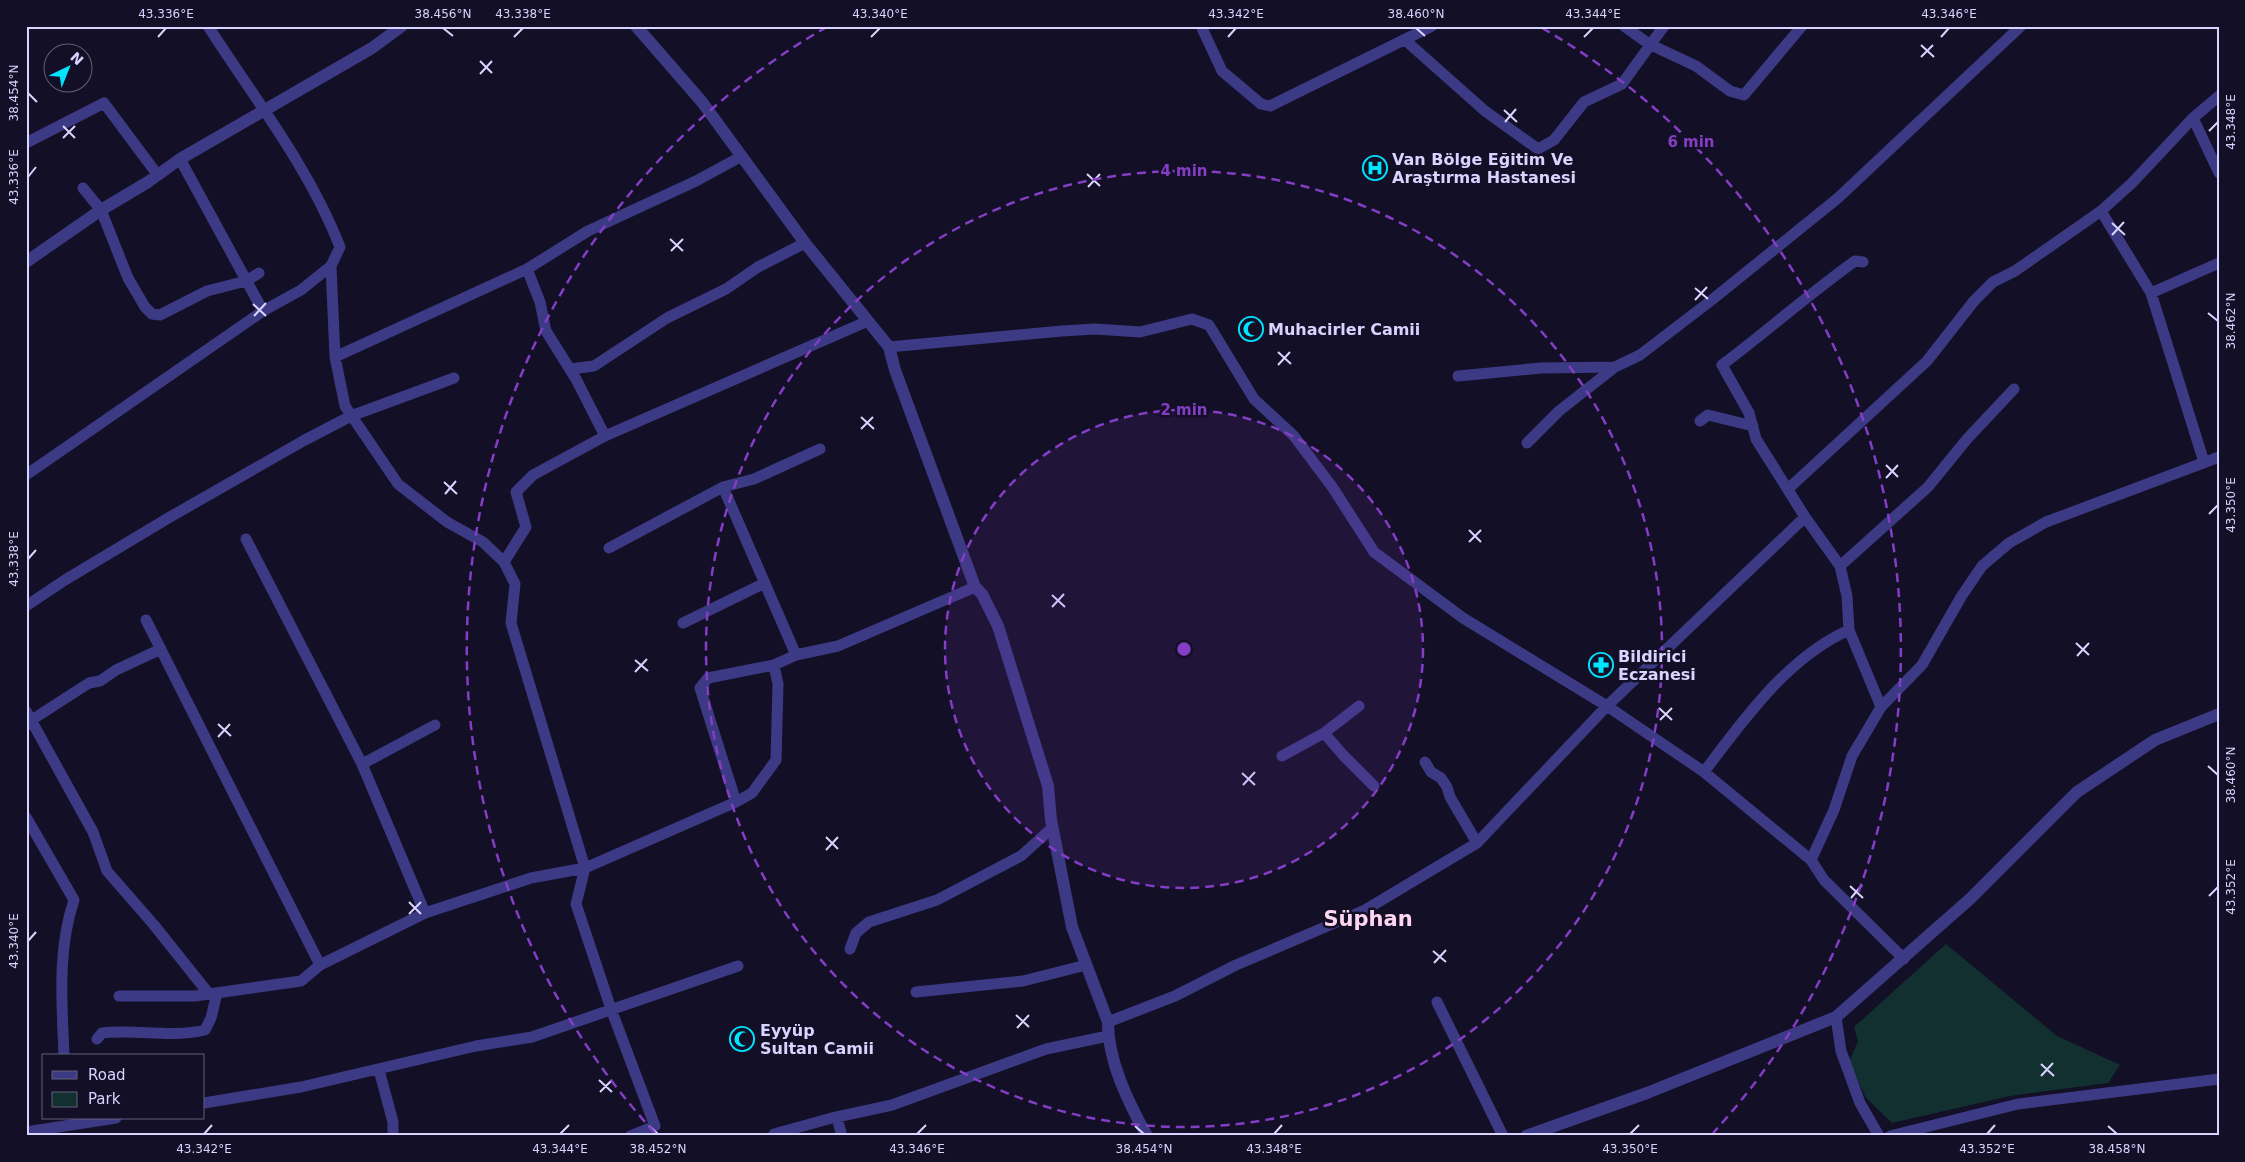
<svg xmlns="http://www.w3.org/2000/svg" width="2245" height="1162" font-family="'DejaVu Sans',sans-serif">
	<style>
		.green { fill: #12302f }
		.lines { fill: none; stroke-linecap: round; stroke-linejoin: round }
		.minor { stroke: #3d3a85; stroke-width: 11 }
		.tertiary { stroke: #3d3a85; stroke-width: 12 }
		.ticks { fill: none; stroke: #d9d4ff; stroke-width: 2 }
		.ring { fill: none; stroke: #843dc5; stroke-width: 2.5; stroke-dasharray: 9 6 }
		.labels { text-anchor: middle; stroke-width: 5; stroke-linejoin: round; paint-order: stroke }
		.poi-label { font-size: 16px; font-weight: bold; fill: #d9d4ff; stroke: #130f26; text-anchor: start }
		.district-label { font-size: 21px; font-weight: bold; fill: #ffd6f0; stroke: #130f26 }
		.centre { fill: #843dc5; stroke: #130f26; stroke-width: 2.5 }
		.ring-label { font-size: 15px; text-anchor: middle; font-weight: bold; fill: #843dc5; stroke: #130f26; stroke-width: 5; stroke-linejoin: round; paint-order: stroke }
		.neatline { fill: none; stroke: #d9d4ff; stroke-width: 2 }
		.ticks-label { font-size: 12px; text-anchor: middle; fill: #d9d4ff }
	</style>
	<rect width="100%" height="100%" fill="#130f26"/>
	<path class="green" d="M1946,944l111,92 63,29 -12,18 -98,13 -118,27 -26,-25 -17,-36 9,-21 -4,-14z"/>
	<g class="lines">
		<path class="minor" d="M208,26c46,72 101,141 132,221l-9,19 4,91 10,49 53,78 49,38 36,20 21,20 11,22 -4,39 74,245 -9,36 35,105 44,117 -25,10
			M1201,26l21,45 39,33 9,2 162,-80
			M1624,26l25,18 47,22 34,25 14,4 58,-69
			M1405,40l80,71 53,38 16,-9 30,-38 38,-18 42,-58
			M2193,118l26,55
			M26,143l78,-40 53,71
			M180,159l83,152
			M83,188l18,22 27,68 17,29 7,7 8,1 47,-24 39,-10 13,-8
			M2101,211l50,82 53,169
			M1863,262l-8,-1c-46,33 -88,70 -133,104l27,48 7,26 49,78 35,49 7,30 2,34 32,77
			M527,269l13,33 6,29 30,48 29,57
			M2151,293l68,-30
			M889,347l173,-16 33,-2 45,3 52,-13 17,6 45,74 40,37 39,52 41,64 89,66 144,88 97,66 107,88
			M335,357l192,-88 61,-38 108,-50 46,-25
			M570,369l24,-3 73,-48 59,-29 32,-22 47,-24
			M1458,376l83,-8 74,-1 25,-12 73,-56 125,-101 183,-172
			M1700,421l8,-6 45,11
			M1527,443l32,-32 56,-44
			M26,475l237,-164 38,-21 30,-24
			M1788,489l139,-128 47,-60 19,-19 22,-11 86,-60 31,-28 61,-65 26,-22
			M246,539l116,225 63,149
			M609,548l114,-61 31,-8 66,-30
			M504,562l22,-35 -10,-35 17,-17 72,-39 263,-115
			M1840,566l88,-79 39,-48 47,-50
			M26,606l39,-26 105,-63 133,-76 48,-25 103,-38
			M146,620l174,345
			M683,623l82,-40
			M796,655l42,-9 137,-59
			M26,711l67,121 14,39 47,54 55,69
			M26,726l4,-5 59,-38 11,-2 16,-11 45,-21
			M1324,733l19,22 31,31
			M1282,756l42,-23 35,-27
			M1425,762l6,10 10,6 6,9 3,10 27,46
			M362,764l73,-39
			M1704,772c39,-52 84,-115 145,-142
			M736,802l-36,-114 8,-10 66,-13
			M26,817l48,83c-17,51 -12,103 -10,156
			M850,949l6,-16 13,-11 68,-22 84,-44 31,-28
			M1904,959l-80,-79 -13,-20 23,-50 18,-54 29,-49 41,-42 39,-68 21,-31 27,-23 37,-21 173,-65
			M916,992l107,-11 63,-16
			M119,996h76l106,-15 19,-16 105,-52 106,-35 54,-10 151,-66 16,-9 24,-33 2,-76 -4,-19 22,-10 -73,-168
			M1437,1002l66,134
			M1836,1017l5,34 19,52 19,33
			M1108,1022l67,-26 61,-31 129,-55 112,-67 130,-137 198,-189
			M97,1039l5,-6c34,-4 70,5 103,-3l6,-12 6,-25
			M379,1070l14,52v14
			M204,1103l97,-16 175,-41 56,-9 206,-71
			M837,1118l5,18
			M26,1132l90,-14
			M774,1136v-2l58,-16 60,-13 154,-56 62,-13
			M1890,1136l128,-32 201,-25"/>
		<path class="tertiary" d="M636,26l66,76 103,141 84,104 6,23 80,217 7,7 16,32 50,160 3,34 21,107 36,95c0,39 20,80 39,114
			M26,262l75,-52 47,-28 32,-23 192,-111 30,-22
			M1526,1136l121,-43 189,-76 135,-119 106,-106 78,-52 64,-26"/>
	</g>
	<path class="ticks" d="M443,28l10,8M1416,28l9,8M158,37l8,-9M514,37l9,-9M871,37l9,-9M1228,37l8,-9M1584,37l9,-9M1941,37l8,-9M1921,45l13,12M1921,57l12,-12M480,61l12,12M480,74l12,-13M28,93l9,9M1504,110l13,12M1505,122l11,-13M63,126l12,12M2209,131l9,-9M63,138l12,-12M1087,174l13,12M28,177l8,-10M1088,187l12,-13M2112,223l13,12M2112,235l12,-13M670,239l13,12M671,251l12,-12M1695,288l13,11M1695,300l12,-13M253,304l13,12M2208,313l10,8M254,316l12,-13M1278,352l13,12M1278,365l12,-13M861,417l13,12M861,429l12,-12M1886,465l12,12M1886,478l12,-13M444,482l13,12M445,494l11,-13M2209,514l9,-9M1469,530l12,12M1469,542l12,-12M28,559l8,-9M1052,595l13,12M1052,607l12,-13M2076,643l13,12M2077,656l12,-13M635,660l13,11M635,672l12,-13M1659,708l13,12M1660,720l12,-12M218,724l13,12M218,737l12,-13M2208,766l10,9M1242,773l13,12M1243,785l12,-13M826,837l12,12M826,850l12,-13M1850,886l13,12M2209,896l9,-9M1851,898l11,-13M409,902l12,12M409,914l12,-12M28,941l8,-9M1433,951l13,11M1434,963l12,-13M1016,1015l13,12M1017,1028l12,-13M2041,1064l13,12M2041,1076l12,-13M599,1080l13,12M600,1092l12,-12M649,1126l9,8M1135,1126l9,8M2108,1126l9,8M204,1134l8,-9M560,1134l9,-9M917,1134l9,-9M1274,1134l8,-9M1630,1134l9,-9M1987,1134l8,-9"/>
	<circle cx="1184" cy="649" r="239" fill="#843dc5" fill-opacity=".12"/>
	<g class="ring">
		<circle cx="1184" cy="649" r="239"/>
		<circle cx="1184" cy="649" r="478"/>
		<path d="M655 1133A717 717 0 0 1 825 28M1542 28A717 717 0 0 1 1713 1133"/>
	</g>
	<defs>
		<symbol id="hospital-ring" viewBox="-11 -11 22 22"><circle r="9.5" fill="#130f26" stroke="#00e5ff" stroke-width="1.5"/><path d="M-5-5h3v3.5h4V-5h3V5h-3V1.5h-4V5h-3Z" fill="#00e5ff"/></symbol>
		<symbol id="mosque-ring" viewBox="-11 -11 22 22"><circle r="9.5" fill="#130f26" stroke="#00e5ff" stroke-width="1.5"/><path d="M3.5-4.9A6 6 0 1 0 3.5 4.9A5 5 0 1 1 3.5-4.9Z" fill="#00e5ff"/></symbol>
		<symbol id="pharmacy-ring" viewBox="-11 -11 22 22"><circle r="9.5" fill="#130f26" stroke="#00e5ff" stroke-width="1.5"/><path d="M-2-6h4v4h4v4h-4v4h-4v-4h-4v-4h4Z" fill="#00e5ff"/></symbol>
	</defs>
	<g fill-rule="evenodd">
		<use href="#hospital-ring" x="1361" y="154" width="28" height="28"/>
		<use href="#mosque-ring" x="1237" y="315" width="28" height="28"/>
		<use href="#pharmacy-ring" x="1587" y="651" width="28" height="28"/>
		<use href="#mosque-ring" x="728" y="1025" width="28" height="28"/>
	</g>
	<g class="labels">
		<g class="poi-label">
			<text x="1392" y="165">Van Bölge Eğitim Ve<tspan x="1392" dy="18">Araştırma Hastanesi</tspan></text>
			<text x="1268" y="335">Muhacirler Camii</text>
			<text x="1618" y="662">Bildirici<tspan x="1618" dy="18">Eczanesi</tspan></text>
			<text x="760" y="1036">Eyyüp<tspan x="760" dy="18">Sultan Camii</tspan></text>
		</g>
		<g class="district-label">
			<text x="1368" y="926">Süphan</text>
		</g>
	</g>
	<circle cx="1184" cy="649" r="8" class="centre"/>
	<g class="ring-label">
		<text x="1691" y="147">6 min</text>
		<text x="1184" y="176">4 min</text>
		<text x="1184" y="415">2 min</text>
	</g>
	<rect width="2245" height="1162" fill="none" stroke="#130f26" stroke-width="55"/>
	<rect x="42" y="1054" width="162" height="65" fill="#130f26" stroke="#625e7d"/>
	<rect x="52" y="1071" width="25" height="8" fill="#3d3a85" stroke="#625e7d"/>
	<text x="88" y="1080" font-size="15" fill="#d9d4ff">Road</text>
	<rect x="52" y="1092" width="25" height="15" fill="#12302f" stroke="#625e7d"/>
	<text x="88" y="1104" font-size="15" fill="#d9d4ff">Park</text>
	<g transform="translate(68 68) rotate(43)"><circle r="24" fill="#130f26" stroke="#625e7d"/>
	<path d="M0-4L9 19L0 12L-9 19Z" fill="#00e5ff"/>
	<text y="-8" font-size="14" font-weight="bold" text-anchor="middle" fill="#d9d4ff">N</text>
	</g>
	<rect x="28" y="28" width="2190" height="1106" class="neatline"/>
	<g class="ticks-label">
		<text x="166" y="18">43.336°E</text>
		<text x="443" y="18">38.456°N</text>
		<text x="523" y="18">43.338°E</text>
		<text x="880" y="18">43.340°E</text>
		<text x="1236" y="18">43.342°E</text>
		<text x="1416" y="18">38.460°N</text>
		<text x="1593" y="18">43.344°E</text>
		<text x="1949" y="18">43.346°E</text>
		<text transform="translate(14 93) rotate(-90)" y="4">38.454°N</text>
		<text transform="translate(2231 122) rotate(-90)" y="4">43.348°E</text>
		<text transform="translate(14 177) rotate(-90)" y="4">43.336°E</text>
		<text transform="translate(2231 321) rotate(-90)" y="4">38.462°N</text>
		<text transform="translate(2231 505) rotate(-90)" y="4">43.350°E</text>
		<text transform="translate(14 559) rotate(-90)" y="4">43.338°E</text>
		<text transform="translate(2231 775) rotate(-90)" y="4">38.460°N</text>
		<text transform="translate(2231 887) rotate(-90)" y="4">43.352°E</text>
		<text transform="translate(14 941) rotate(-90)" y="4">43.340°E</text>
		<text x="204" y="1153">43.342°E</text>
		<text x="560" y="1153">43.344°E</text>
		<text x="658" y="1153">38.452°N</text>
		<text x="917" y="1153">43.346°E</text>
		<text x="1144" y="1153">38.454°N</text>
		<text x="1274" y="1153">43.348°E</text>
		<text x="1630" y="1153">43.350°E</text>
		<text x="1987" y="1153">43.352°E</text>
		<text x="2117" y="1153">38.458°N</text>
	</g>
</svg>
